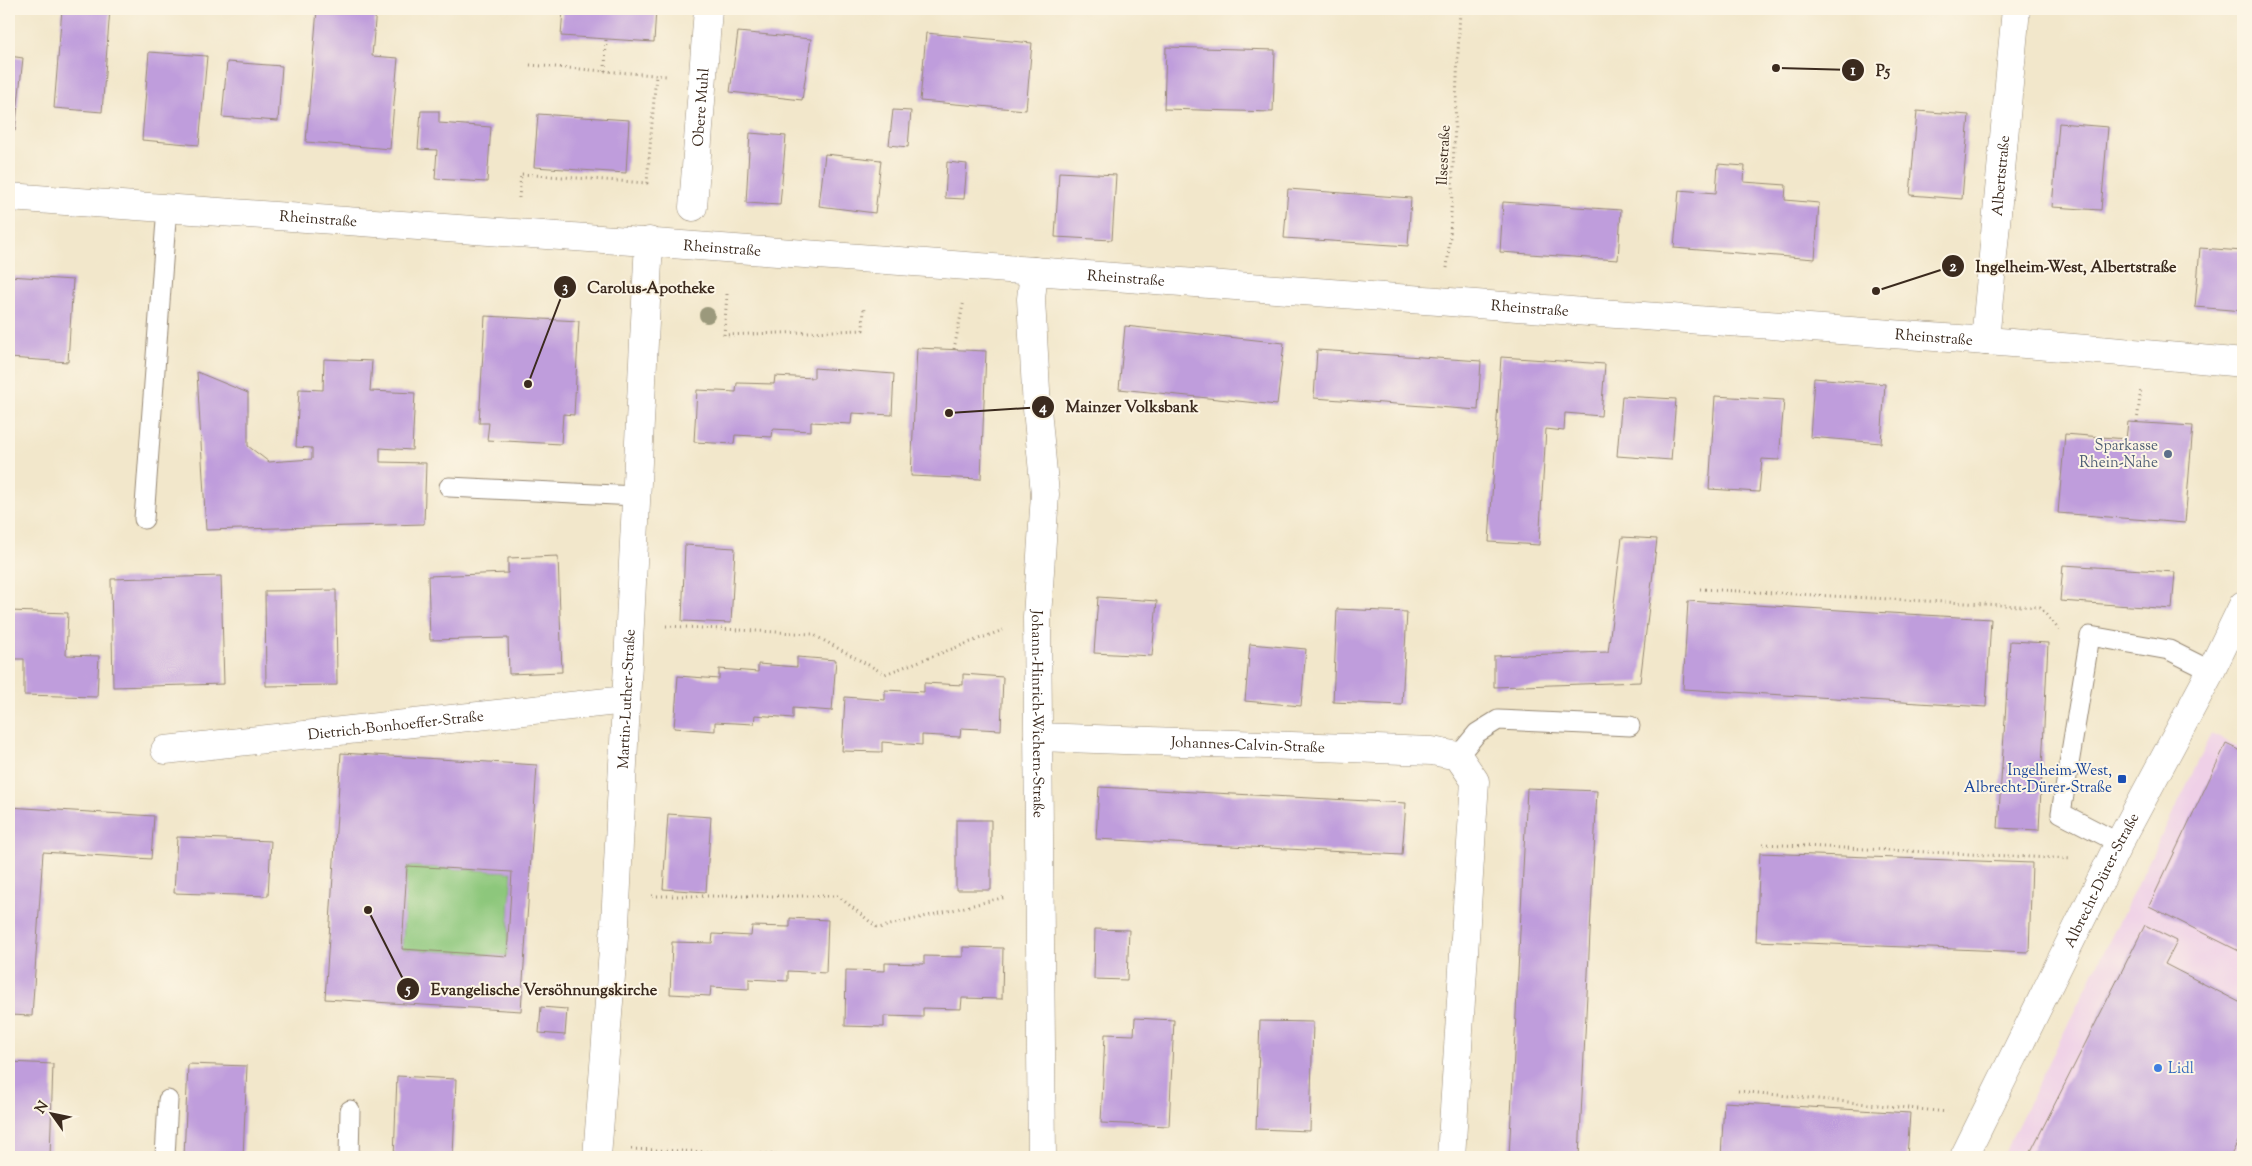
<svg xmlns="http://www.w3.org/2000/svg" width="2252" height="1166" font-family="'Sorts Mill Goudy',serif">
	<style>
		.built { fill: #efd0e7 }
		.green { fill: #8dc77b; stroke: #64784c }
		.building { fill: #bf9ddc; fill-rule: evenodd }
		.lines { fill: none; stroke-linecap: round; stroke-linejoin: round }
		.service-casing { stroke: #968874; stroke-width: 21 }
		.minor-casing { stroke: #968874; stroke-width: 29 }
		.secondary-casing { stroke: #968874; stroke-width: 29 }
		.path { stroke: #968874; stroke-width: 3; stroke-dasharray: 1 4; stroke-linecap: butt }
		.service { stroke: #fff; stroke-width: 19 }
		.minor { stroke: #fff; stroke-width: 28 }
		.secondary { stroke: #fff; stroke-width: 28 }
		.tree { fill: #9b997b }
		.service-dot { fill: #5c6f8a; stroke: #fcf5e5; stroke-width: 2 }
		.transit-dot { fill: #1a4fb4; stroke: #fcf5e5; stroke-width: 2 }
		.shop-dot { fill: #3f7fe0; stroke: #fcf5e5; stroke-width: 2 }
		.labels { text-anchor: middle; stroke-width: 4; stroke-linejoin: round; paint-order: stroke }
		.street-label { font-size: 15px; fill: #3b2a1e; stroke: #fcf5e5 }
		.service-label { font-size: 15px; fill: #4e5e75; stroke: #fcf5e5; text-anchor: end }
		.transit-label { font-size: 15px; fill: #164399; stroke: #fcf5e5; text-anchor: end }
		.shop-label { font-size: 15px; fill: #366cbe; stroke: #fcf5e5; text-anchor: start }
		.leader { fill: none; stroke: #3b2a1e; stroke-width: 2 }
		.callout-dot { fill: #3b2a1e; stroke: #fcf5e5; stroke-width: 2 }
		.mark-label { font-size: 15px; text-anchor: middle; font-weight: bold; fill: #fff }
		.callout-label { font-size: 16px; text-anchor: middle; font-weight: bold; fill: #3b2a1e; stroke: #fcf5e5; stroke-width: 4; stroke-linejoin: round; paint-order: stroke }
	</style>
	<rect width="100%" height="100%" fill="#fcf5e5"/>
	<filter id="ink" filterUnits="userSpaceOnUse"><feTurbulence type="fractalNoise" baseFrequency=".02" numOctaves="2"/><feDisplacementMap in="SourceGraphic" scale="10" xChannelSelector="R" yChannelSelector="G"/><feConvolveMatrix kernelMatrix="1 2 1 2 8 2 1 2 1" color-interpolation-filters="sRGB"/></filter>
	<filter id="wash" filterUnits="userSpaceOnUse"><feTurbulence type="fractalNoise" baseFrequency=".0096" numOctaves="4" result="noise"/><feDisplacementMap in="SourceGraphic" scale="20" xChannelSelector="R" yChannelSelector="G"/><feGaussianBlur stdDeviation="1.12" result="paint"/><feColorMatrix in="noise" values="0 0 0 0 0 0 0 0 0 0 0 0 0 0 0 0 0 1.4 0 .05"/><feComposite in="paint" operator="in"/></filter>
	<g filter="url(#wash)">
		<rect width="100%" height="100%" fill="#f2e7cb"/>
		<path class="built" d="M2212,734l31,15v408h-241z"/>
		<path class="green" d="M407,866l105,6 -5,84 -105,-7z"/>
		<g id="blocks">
			<path class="building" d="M62,9h48l-8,103 -48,-4z
				M317,9h59l-4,47 26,2 -8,91 -84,-7z
				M563,9h93l-2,33 -93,-6z
				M738,32l73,7 -9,61 -72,-8z
				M926,33l106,10 -6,67 -106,-9z
				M1166,47l109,3 -2,62 -109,-3z
				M149,52l58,4 -8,89 -57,-5z
				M9,56l14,2 -8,73 -6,-1z
				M227,62l55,4 -4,55 -56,-4z
				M893,110l18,1 -3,36 -19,-2z
				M421,111h18v12l52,4 -4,55 -52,-3 2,-29 -19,-1z
				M1917,111l52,4 -7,84 -52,-4z
				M538,114l91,6 -3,53 -92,-6z
				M2059,123l49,4 -7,83 -49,-3z
				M750,133l36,3 -6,69 -34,-2z
				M825,154l56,6 -6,53 -56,-7z
				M947,162l20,2 -3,35 -19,-1z
				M1718,164l27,2 -1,16 42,3 -1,15 34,3 -4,56 -141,-11 5,-58 37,3z
				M1059,172l57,3 -4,65 -57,-3z
				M1288,189l123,9 -3,48 -124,-8z
				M1503,202l118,8 -3,50 -118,-8z
				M2200,248l43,3v60l-48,-4z
				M9,276l64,4 -5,82 -59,-4z
				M485,316l94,5 -5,94 -11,-1 -2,30 -74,-4 2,-17h-10z
				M1125,326l159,17 -7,62 -158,-16z
				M917,348l69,3 -5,128 -70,-3z
				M1317,350l164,11 -3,49 -164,-12z
				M1501,357l104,7 -4,52 -36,-3 -1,18 -18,-2 -7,116 -50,-3z
				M324,359l48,2 -2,30 45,2 -3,57 -32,-2v14l46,1 -2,61 -218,6 -9,-158 51,21v53l21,16 43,-3v-11l-16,-1 3,-58 24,1z
				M814,368l80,6 -2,41 -40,-2 -1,11 -40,-2v9l-38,-2 -1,8 -37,-2 -1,9 -40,-2 3,-52 39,2 1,-9 37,1 1,-8 39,2z
				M1814,378l71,6 -4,59 -71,-6z
				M1622,396l54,3 -5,61 -54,-4z
				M1715,396l69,4 -5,60 -17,-1 -3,33 -50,-3z
				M2128,422l65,4 -8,97 -127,-10 7,-79 61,5z
				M1622,537l35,2 -17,143 -146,5v-31l114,-4z
				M685,545l50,3 -4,75 -49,-2z
				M558,556l4,116 -53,2 -1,-36 -78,2 -2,-64 80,-3v-15z
				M2063,565l112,7 -3,37 -112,-8z
				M221,576l3,108 -111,3 -2,-108z
				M336,590l1,95 -71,1 -1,-95z
				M1098,597l59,4 -5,55 -58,-3z
				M1688,601l303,18 -5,88 -303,-18z
				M1337,609l70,3 -5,93 -69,-3z
				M9,611l59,2 -2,42 33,1 -2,41 -73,-2v-36h-15z
				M2010,641l38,2 -9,187 -41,-2z
				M1250,644l56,5 -5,57 -56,-5z
				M797,657l39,3 -4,51 -39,-3v10l-38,-3 -1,9 -39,-2v9l-41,-3 4,-52 41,3v-10l39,3v-8l39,3z
				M963,674l40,3 -2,53 -40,-2 -1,9 -38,-2v10l-40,-3v10l-40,-1 3,-54 40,3v-10l39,2v-9l39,2z
				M2226,744l17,8v201l-94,-47z
				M341,753l196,12 -16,246 -196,-12zM407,866l105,6 -5,84 -105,-7z
				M1099,787l307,16 -4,52 -306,-16z
				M1527,788l70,3 -18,366h-70z
				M9,807l145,9 -3,43 -108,-7 -11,164 -23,-1z
				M668,814l43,3 -5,75 -43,-3z
				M956,820h35v70h-35z
				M177,837l94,4 -3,55 -94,-3z
				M1760,853l272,10 -3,89 -273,-11z
				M790,918l38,2 -2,53 -38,-2v10l-39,-2v10l-38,-2 -1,9 -40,-2 2,-52 40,1 1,-9 38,2 1,-10 38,1z
				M2145,925l32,16 -12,23 78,40v128l-13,25h-202z
				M1095,929l34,1 -2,50 -33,-1z
				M963,947l40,1 -1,51 -40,-1 -1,11 -38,-1v9l-39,-1v11l-39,-1 1,-56 39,1v-8l39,1v-8l39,1z
				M541,1007l26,2 -2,26 -26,-2z
				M1135,1018l39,2 -5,106 -68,-3 4,-89 29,1z
				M1260,1021l53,1 -3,109 -54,-2z
				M9,1062l44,2 -3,93h-41z
				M188,1064l59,2 -4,91h-59z
				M397,1076l59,3 -3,78h-59z
				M1724,1102l186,11 -3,44h-186z"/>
		</g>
	</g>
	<g filter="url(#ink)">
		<use href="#blocks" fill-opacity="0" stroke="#968874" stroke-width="1"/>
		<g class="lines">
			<defs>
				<path id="service" d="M449,487l187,9
					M144,519l23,-312
					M1458,756l19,-23 21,-13 132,6
					M2119,843l-58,-30 29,-177 79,14 42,21
					M165,1157l3,-57
					M349,1157l1,-47"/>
				<g id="minor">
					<path id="s1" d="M693,207l15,-198"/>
					<path id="s2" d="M1034,271l-3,28 6,110 8,85 -8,123 5,540"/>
					<path id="s3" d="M1985,341l31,-332"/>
					<path id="s4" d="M1038,737l394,14 26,5 17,25 -24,376"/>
					<path id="s5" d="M165,750l461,-50"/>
					<path id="s6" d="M597,1157l18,-233 34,-683"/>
					<path id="s7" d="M1964,1157l155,-314 92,-172 32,-66"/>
				</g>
				<g id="secondary">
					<path id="s8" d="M9,197c472,32 943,68 1415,103 273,21 547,37 819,63"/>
				</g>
			</defs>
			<use href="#service" class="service-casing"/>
			<use href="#minor" class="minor-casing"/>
			<use href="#secondary" class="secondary-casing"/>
			<path class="path" d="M530,65l137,11
				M605,71l1,-33
				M519,198l2,-24 126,9 9,-108
				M1447,268l3,-31 10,-228
				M727,294l-3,41 139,-5 1,-24
				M954,349l10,-49
				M2137,422l4,-34
				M1700,589l340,18 20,24
				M666,626l146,8 73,40 118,-44
				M1763,844l309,15
				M652,896h186l40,32 128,-31
				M1738,1091l209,21
				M631,1149l207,8"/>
			<use href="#service" class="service"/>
			<use href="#minor" class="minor"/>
			<use href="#secondary" class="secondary"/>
		</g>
		<circle class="tree" cx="707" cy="315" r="8"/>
	</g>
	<circle class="service-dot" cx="2168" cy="454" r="5"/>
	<rect class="transit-dot" x="2117" y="774" width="10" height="10" rx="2.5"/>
	<circle class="shop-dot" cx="2158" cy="1068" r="5"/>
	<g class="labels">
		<g class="street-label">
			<text dy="5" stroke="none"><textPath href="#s1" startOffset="100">Obere Muhl</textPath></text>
			<text transform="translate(1443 155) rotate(-87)" y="5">Ilsestraße</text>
			<text dy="5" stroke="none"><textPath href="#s3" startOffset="166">Albertstraße</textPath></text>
			<text dy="5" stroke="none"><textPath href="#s8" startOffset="310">Rheinstraße</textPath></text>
			<text dy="5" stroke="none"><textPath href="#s8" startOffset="715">Rheinstraße</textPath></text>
			<text dy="5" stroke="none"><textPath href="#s8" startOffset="1120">Rheinstraße</textPath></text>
			<text dy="5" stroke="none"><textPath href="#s8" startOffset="1525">Rheinstraße</textPath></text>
			<text dy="5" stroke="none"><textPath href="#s8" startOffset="1930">Rheinstraße</textPath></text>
			<text dy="5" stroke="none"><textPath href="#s6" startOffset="459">Martin-Luther-Straße</textPath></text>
			<text dy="5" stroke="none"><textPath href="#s2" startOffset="444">Johann-Hinrich-Wichern-Straße</textPath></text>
			<text dy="5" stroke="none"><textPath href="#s5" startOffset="232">Dietrich-Bonhoeffer-Straße</textPath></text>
			<text dy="5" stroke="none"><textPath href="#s4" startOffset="210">Johannes-Calvin-Straße</textPath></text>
			<text dy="5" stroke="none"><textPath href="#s7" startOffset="309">Albrecht-Dürer-Straße</textPath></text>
		</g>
		<g class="service-label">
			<text x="2158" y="450">Sparkasse<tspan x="2158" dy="17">Rhein-Nahe</tspan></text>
		</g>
		<g class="transit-label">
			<text x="2112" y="775">Ingelheim-West,<tspan x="2112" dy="17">Albrecht-Dürer-Straße</tspan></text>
		</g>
		<g class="shop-label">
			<text x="2168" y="1073">Lidl</text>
		</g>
	</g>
	<path class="leader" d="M1776 68L1853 70M1876 291L1953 266M528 384L565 287M949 413L1043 407M368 910L408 989"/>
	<g class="callout-dot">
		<circle cx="1776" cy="68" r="5"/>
		<circle cx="1876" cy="291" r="5"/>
		<circle cx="528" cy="384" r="5"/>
		<circle cx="949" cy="413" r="5"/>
		<circle cx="368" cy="910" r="5"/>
		<circle cx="1853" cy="70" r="12"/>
		<circle cx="1953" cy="266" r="12"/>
		<circle cx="565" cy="287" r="12"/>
		<circle cx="1043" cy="407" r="12"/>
		<circle cx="408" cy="989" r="12"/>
	</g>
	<g class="mark-label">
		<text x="1853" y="75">1</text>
		<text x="1953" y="271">2</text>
		<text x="565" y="292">3</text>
		<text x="1043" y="412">4</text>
		<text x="408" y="994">5</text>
	</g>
	<g class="callout-label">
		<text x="1883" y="76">P5</text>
		<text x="2076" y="272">Ingelheim-West, Albertstraße</text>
		<text x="651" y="293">Carolus-Apotheke</text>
		<text x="1132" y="412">Mainzer Volksbank</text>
		<text x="544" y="995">Evangelische Versöhnungskirche</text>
	</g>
	<rect width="2252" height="1166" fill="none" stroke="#fcf5e5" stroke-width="30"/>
	<g transform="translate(52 1114) rotate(303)" stroke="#fcf5e5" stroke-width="4" paint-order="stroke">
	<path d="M0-4L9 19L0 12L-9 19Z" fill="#3b2a1e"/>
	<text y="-8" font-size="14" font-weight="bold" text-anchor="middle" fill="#3b2a1e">N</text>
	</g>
</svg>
